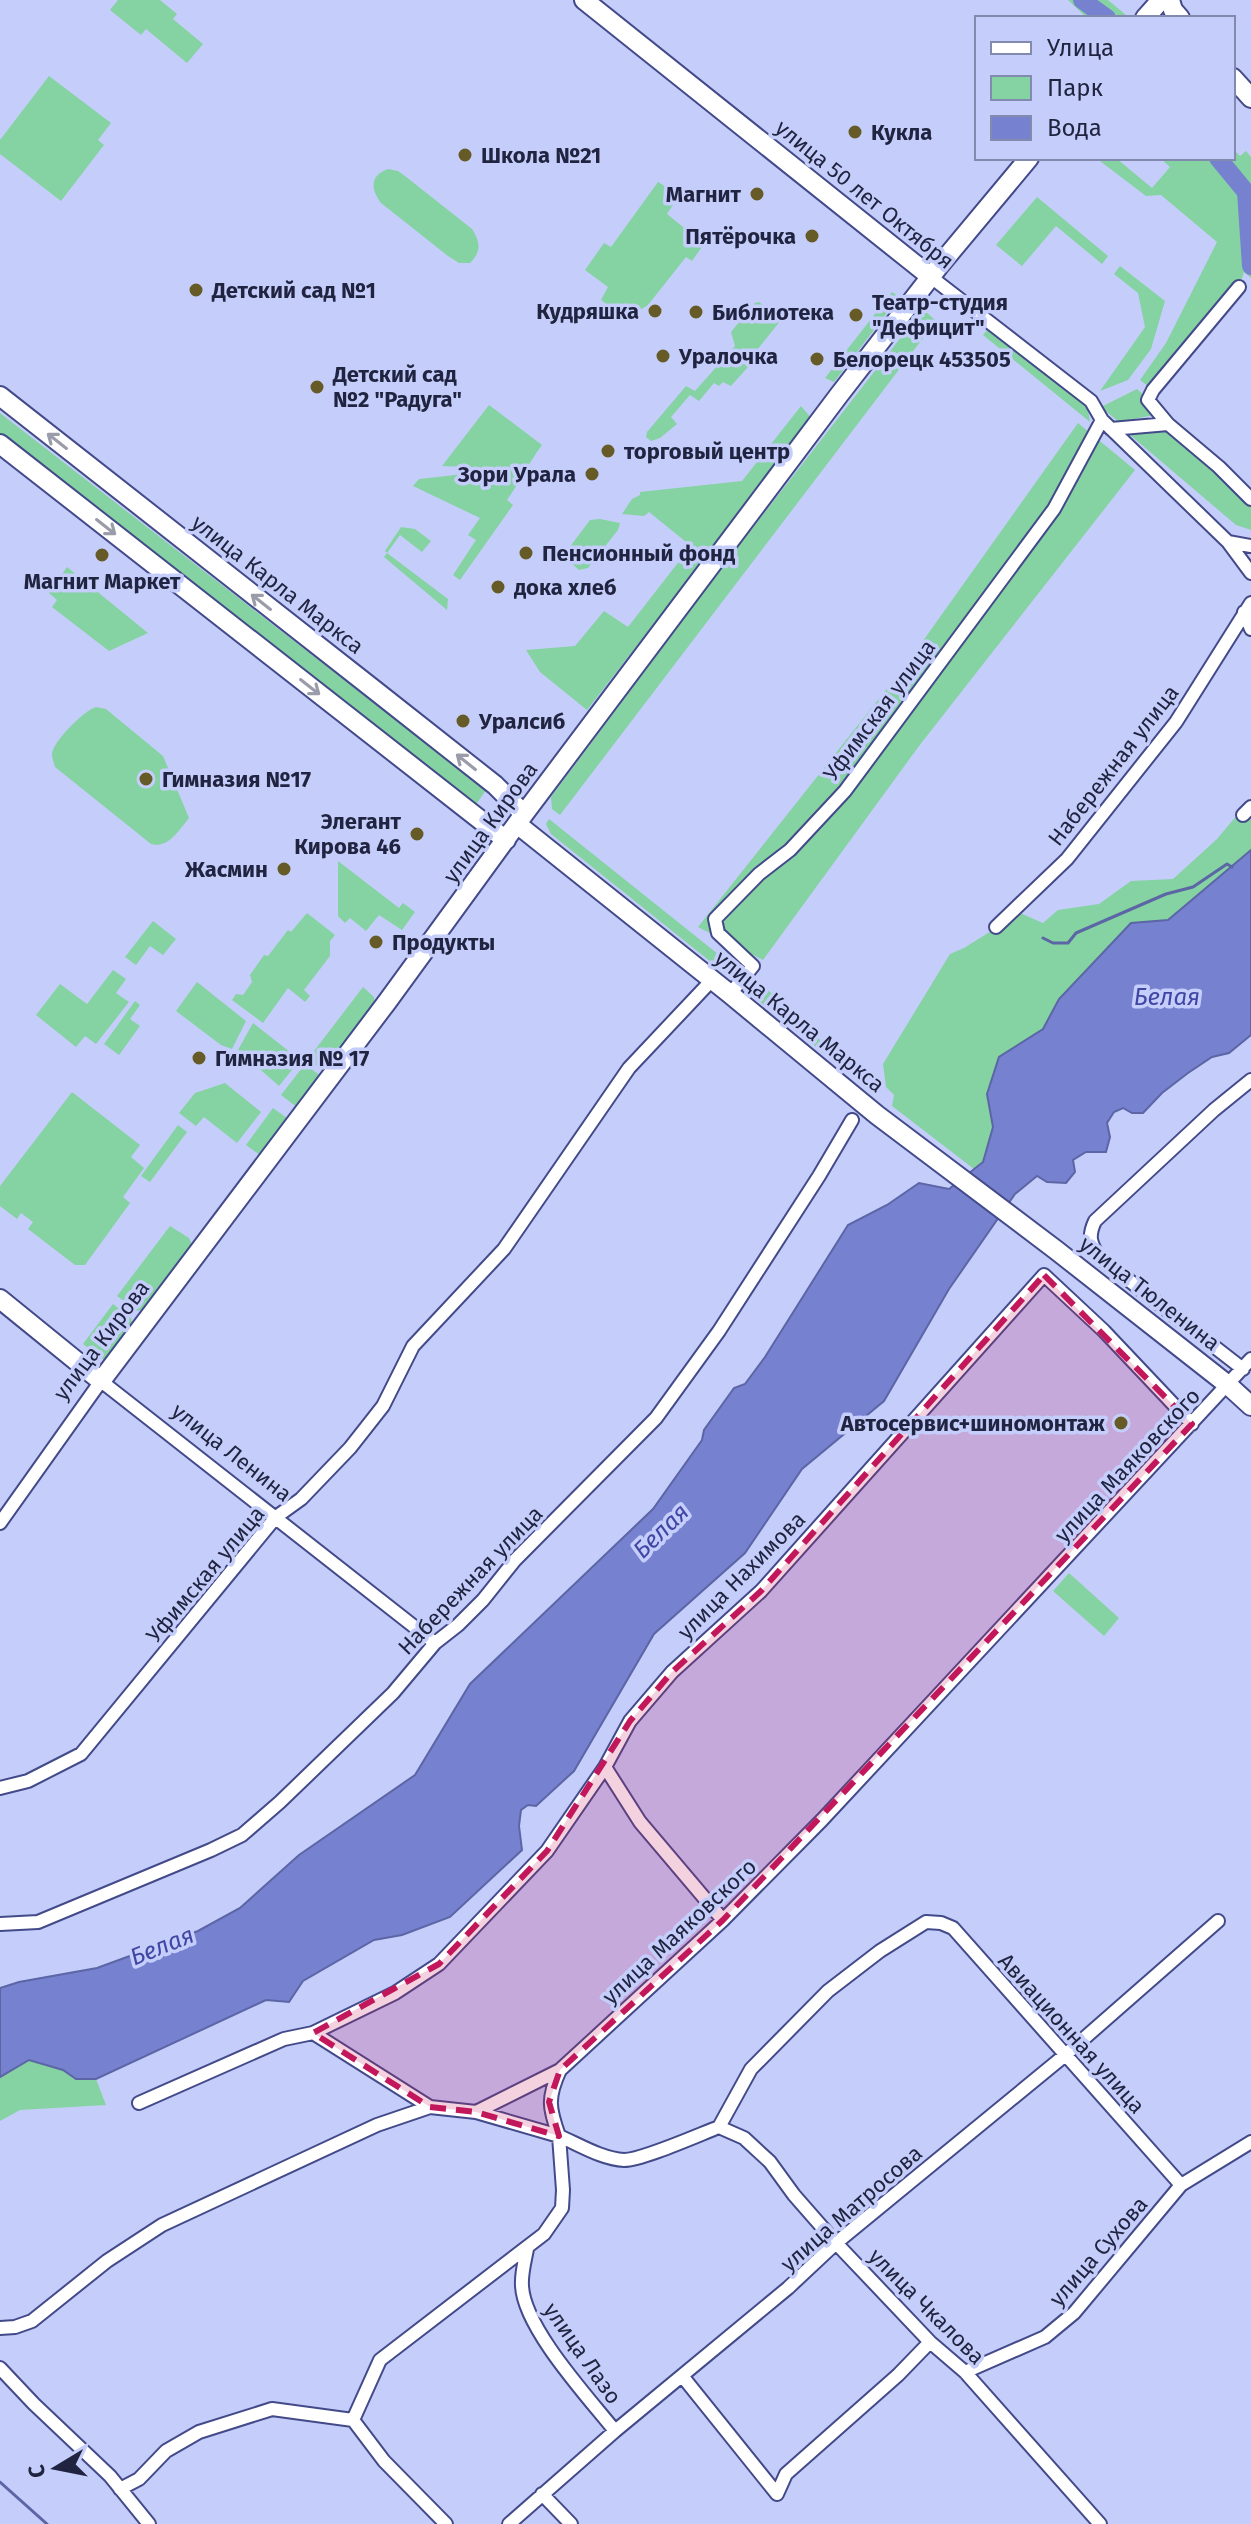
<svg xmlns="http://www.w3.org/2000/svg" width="1251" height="2524" font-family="'Fira Sans',sans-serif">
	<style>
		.green { fill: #85d2a2 }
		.water { fill: #7681d0; stroke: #5c65a5; stroke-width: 2 }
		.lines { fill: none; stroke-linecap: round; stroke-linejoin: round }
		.stream { stroke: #5c65a5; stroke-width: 3 }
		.river { stroke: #7681d0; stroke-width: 18 }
		.street-casing { stroke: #434a89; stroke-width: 16 }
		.secondary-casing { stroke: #434a89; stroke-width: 22 }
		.street { stroke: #fff; stroke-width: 12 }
		.secondary { stroke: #fff; stroke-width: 18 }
		.oneway { stroke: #9b9ca9 }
		.marked { fill: #c2185b; fill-opacity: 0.2; stroke: #c2185b; stroke-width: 6; stroke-dasharray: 16 10; stroke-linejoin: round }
		.poi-dot { fill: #665a26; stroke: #c5cefa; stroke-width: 3 }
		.labels { text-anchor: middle; stroke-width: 7; stroke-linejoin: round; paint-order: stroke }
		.poi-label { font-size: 22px; font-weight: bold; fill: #202440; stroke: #c5cefa; text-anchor: start }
		.street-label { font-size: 22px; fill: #202440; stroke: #c5cefa }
		.water-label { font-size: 24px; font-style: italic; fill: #4146a4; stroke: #c5cefa }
	</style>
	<rect width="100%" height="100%" fill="#c5cefa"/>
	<path class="green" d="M118,0h42l17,14 -4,5 30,25 -16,19 -41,-34 -5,6 -31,-25z
		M1068,0h40l18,15 -3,3h-36z
		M49,76l62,47 -13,17 6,5 -43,56 -61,-47v-14z
		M1233,149l7,7 6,-5 5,6v121l-7,-6 -5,15 -86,103 -13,-10 26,-37 51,-101 -56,-47 -15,1 -50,-38h20l36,30 18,-21 -10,-9h73z
		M388,169l10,2 7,5 67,53c9,14 9,23 -2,34h-11l-11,-7 -67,-53c-10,-14 -12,-27 7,-34z
		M658,182l21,13 -12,19 37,30 -12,17 -6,-4 -38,48 -22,14 -25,-19 7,-13 -23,-17 19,-27 7,4z
		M1037,197l71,59 -6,8 -46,-38 -34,40 -26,-21z
		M1120,266l45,35 -14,48 -23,31 -28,11 45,-64 -7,-34 -24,-19z
		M892,292l13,9 -6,7 -9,1 -56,73 -9,-4z
		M759,302l22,18 -24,30 -6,-1 -8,14 5,4 -17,19 -8,-4 -4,4 -5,-3 -15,18 -9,-6 -19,22 6,7 -17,14 -9,3 -5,-4 1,-5 39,-46 9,5 40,-45 -4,-14 24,-29z
		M923,309l13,12 -376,494 -8,-6 -1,-12 179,-240z
		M988,329l99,76 3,17 -107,-87z
		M1137,389l27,24 -45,9 -18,-15z
		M489,405l53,40c-14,19 -21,35 -35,55l6,5 -53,75 -7,-5 23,-35 -8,-5 12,-17 -67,-32 6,-7 92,-10 -69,-3z
		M801,406l11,13 -225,291 -47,-38 -14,-22 49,-4 29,-35 24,16 63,-81 -42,-34 -5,4 -22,-2 10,-15 8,-4v-3l102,-11z
		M0,413l486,377 -11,16 -475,-371z
		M1078,423l57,47 -216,276 -156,214 -65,-33 210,-265z
		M1175,424l76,74v32l-15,-5 -107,-91z
		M600,519l20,4 -2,7 -30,38 -9,2 -16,-14 27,-36z
		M401,527l14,2 16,12 -9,11 -22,-17 -13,18 61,46 -1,11 -63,-53 3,-4 -2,-2z
		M67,567l81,66 -39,18 -57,-44 5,-7 -8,-7z
		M96,707l10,2 57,47 26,62c-10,12 -21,31 -38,26l-96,-77c-1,-4 -3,-9 -3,-13 1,-13 33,-44 44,-47z
		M1251,802v48l-83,70 -37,3 -71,76 -17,30 -44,28 -11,36 5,34 -10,35 -9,7 -82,-63 2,-11 -8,-8 -3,-23 67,-110 14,-6 56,-35 23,10 15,-13 41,-6 32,-23 42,-2 44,-40 16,-19z
		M549,819l189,151 -7,8 -180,-144 -5,-10z
		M338,861l61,47 4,-5 12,9 -13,18 -23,-15 -13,16 -16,-13 -5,5 -7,-7z
		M307,913l28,22 -5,6v15l-26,34 6,6 -5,6 -17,-14 -25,35 -31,-23 4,-6 7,1 9,-13 -2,-7 14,-20 4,1 20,-26 3,2z
		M153,921l23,18 -13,16 -13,-9 -14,19 -11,-8z
		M113,970l13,9 -10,14 13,9 -33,42 -11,-8 -9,11 -40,-32 24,-31 27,20z
		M752,978l46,36 49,58 -94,-76 -5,-10z
		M197,982l49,39 -14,28 -11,-4 -45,-34z
		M363,987l11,10v10l-49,66 -17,-14z
		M135,1001l5,4 -10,14 10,7 -21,29 -15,-11z
		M253,1023l47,37 -21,26 -41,-36z
		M305,1064l17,13 -24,31 -17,-13z
		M225,1083l36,29 -24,31 -33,-26 -8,9 -17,-13 16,-20z
		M72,1092l68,53 -9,12 13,11 -21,29 7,6 -45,62h-10l-47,-36 5,-7 -12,-9 -4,6 -17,-13v-20z
		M273,1108l14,10 -27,37 -14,-10z
		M178,1125l9,7 -37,50 -9,-6z
		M170,1226l19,12 3,7 -47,64 -8,2 -20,-15z
		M113,1304l18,14 2,10 -26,34 -24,-18z
		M1069,1573l50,45 -15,18 -51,-45z
		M29,2060l34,10 13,9h20l10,26 -86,5 -20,11v-44z"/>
	<path class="water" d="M1251,850v185l-22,18 -17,4 -24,16 -26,20 -19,20h-11l-9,-5 -9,4 -7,11 3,14 -4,15h-20l-13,8 2,12 -9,11 -19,-1 -10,-6 -22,18 -66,95 -65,112 -82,68 -57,84 -91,81 -80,137 -38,35 -8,-1 -7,5 -2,16 3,24 -72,67 -48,18 -28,5 -71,41 -14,21 -23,-2 -170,79h-20l-13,-9 -34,-10 -29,17v-89l19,-6 78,-14 101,-37 42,-23 59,-53 116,-80 55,-91 183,-175 49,-69 2,-10 30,-42 11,-4 20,-27 83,-132 39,-20 32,-22 30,6 34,-27 10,-35 -6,-33 12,-37 44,-28 16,-30 72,-76 37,-3z"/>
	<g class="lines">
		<path class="stream" d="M1043,938l10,5h15l8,-10 90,-39 27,-7 34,-23 5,3
			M0,2482l47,42"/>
		<path class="river" d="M1082,0l25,18
			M1218,158l28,34 5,74"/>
		<defs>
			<path id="street" d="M931,277l160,124 11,19 126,122 23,31
				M1168,424l-20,-24 5,-10 86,-103
				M1111,429l57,-5 51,43 32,32
				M1228,542l23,4
				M1244,612l7,17
				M1243,815l8,-8
				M996,927l71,-68 109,-137 75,-119
				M730,994l23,-28 -35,-33 -3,-14 44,-45 31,-24 55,-59 209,-282 48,-89
				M1243,1369l-144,-112c-9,-14 -11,-21 -4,-36l119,-111 37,-30
				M0,1523l101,-142 334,262
				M605,1767l35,55 83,98
				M0,1788l28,-7 53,-27 195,-237 25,-18 49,-51 33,-42 30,-60 91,-97 125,-181 83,-88
				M0,1924l38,-2 173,-72 31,-15 38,-33 113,-109 42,-50 23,-18 25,-25 32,-40 141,-142 63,-87 100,-155 33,-56
				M313,2033l117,74
				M560,2070c-13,28 -11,38 -1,66 19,8 43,23 65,24 18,0 74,-25 95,-33l32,-58 77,-78 52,-40 46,-29 15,1 12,5 228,257
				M139,2103l145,-64 29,-6 82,-40 44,-29 108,-113 58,-84 25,-46 42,-49 89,-81 283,-316 60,56 88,93
				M719,2127l25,11 26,24 24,33 42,48 94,99 35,30 135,152
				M527,2249c-2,11 -6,25 -5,37 2,42 66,111 93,145
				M0,2328l15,-1 17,-6 75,-60 55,-36 215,-100 53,-18 46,5 84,-42 163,-150 99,-100 429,-461
				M0,2368l34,36 76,72 39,48
				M965,2372l80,-35 29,-24 107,-128 70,-43
				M683,2377l94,117 9,-20 112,-99 32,-33
				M353,2420l31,41 62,63
				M120,2489l19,-10 27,-28 33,-19 73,-23 81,11 27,-60 164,-126 18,-26 1,-18 -4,-54 -83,-24
				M542,2494l29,30
				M509,2524l106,-93 173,-143 48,-45 228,-187 154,-135"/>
			<path id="secondary" d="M584,0l347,277
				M1170,0l3,10 7,8
				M1145,18l16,-18
				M1233,78l18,20
				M0,396l372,292 123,97 29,29
				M0,444l506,396
				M517,824l213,170 147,121 179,135 172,135 23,21
				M0,1299l101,82 286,-379 137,-188 315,-419 100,-129 90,-108"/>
		</defs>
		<use href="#street" class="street-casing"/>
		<use href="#secondary" class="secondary-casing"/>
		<use href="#street" class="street"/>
		<use href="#secondary" class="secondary"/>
	</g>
	<defs><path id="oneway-shaft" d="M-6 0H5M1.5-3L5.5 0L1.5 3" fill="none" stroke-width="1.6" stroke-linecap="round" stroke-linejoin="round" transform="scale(2)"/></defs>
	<g class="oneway">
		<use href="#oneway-shaft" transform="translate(57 441) rotate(-142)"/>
		<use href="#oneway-shaft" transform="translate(106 527) rotate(38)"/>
		<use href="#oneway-shaft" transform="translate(261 602) rotate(-142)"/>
		<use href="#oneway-shaft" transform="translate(310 687) rotate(38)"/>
		<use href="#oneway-shaft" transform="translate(466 762) rotate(-141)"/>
	</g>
	<path class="marked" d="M1044,1275l148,149 -469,496 -163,150 -11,32 10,34 -83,-24 -46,-5 -117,-74 126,-69 108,-113 83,-130 42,-49 89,-81z"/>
	<g class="poi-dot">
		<circle cx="855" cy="132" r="8"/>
		<circle cx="465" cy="155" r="8"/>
		<circle cx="757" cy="194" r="8"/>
		<circle cx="812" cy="236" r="8"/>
		<circle cx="196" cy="290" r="8"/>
		<circle cx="655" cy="311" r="8"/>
		<circle cx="696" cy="312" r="8"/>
		<circle cx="856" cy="315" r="8"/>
		<circle cx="663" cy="356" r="8"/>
		<circle cx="817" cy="359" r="8"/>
		<circle cx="317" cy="387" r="8"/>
		<circle cx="608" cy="451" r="8"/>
		<circle cx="592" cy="474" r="8"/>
		<circle cx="526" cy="553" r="8"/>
		<circle cx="102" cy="555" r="8"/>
		<circle cx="498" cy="587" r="8"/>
		<circle cx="463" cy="721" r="8"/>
		<circle cx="146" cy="779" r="8"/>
		<circle cx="417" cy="834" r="8"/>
		<circle cx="284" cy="869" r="8"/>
		<circle cx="376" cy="942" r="8"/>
		<circle cx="199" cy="1058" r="8"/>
		<circle cx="1121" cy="1423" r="8"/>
	</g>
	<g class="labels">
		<g class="poi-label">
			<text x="871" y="140">Кукла</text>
			<text x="481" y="163">Школа №21</text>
			<text x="741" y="202" text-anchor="end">Магнит</text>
			<text x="796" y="244" text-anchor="end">Пятёрочка</text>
			<text x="212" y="298">Детский сад №1</text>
			<text x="872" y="310">Театр-студия<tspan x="872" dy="25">"Дефицит"</tspan></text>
			<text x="639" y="319" text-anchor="end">Кудряшка</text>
			<text x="712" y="320">Библиотека</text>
			<text x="679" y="364">Уралочка</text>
			<text x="833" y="367">Белорецк 453505</text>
			<text x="333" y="382">Детский сад<tspan x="333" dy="25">№2 "Радуга"</tspan></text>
			<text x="624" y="459">торговый центр</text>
			<text x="576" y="482" text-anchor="end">Зори Урала</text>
			<text x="542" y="561">Пенсионный фонд</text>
			<text x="102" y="589" text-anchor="middle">Магнит Маркет</text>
			<text x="514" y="595">дока хлеб</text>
			<text x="479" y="729">Уралсиб</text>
			<text x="162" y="787">Гимназия №17</text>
			<text x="401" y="829" text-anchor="end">Элегант<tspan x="401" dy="25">Кирова 46</tspan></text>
			<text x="268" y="877" text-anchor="end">Жасмин</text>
			<text x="392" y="950">Продукты</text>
			<text x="215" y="1066">Гимназия № 17</text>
			<text x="1105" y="1431" text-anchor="end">Автосервис+шиномонтаж</text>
		</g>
		<g class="street-label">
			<text transform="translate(865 194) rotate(39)" y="8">улица 50 лет Октября</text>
			<text transform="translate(278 584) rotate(38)" y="8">улица Карла Маркса</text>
			<text transform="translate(879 710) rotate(-53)" y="8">Уфимская улица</text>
			<text transform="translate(1113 765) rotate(-52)" y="8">Набережная улица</text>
			<text transform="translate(490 822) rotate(-54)" y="8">улица Кирова</text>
			<text transform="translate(800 1021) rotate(39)" y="8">улица Карла Маркса</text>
			<text transform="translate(1150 1293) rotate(38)" y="8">улица Тюленина</text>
			<text transform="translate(101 1340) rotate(-53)" y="8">улица Кирова</text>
			<text transform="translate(232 1452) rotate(38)" y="8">улица Ленина</text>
			<text transform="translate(1127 1465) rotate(-47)" y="8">улица Маяковского</text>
			<text transform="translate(205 1574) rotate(-50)" y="8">Уфимская улица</text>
			<text transform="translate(741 1575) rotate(-45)" y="8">улица Нахимова</text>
			<text transform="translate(470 1580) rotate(-46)" y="8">Набережная улица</text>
			<text transform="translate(679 1931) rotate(-43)" y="8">улица Маяковского</text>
			<text transform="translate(1072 2033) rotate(48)" y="8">Авиационная улица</text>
			<text transform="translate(851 2208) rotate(-41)" y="8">улица Матросова</text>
			<text transform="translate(1098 2251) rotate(-49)" y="8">улица Сухова</text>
			<text transform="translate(927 2306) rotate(45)" y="8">улица Чкалова</text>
			<text transform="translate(583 2353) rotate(55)" y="8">улица Лазо</text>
		</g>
		<g class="water-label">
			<text x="1167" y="1005">Белая</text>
			<text transform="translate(661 1531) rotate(-44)" y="8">Белая</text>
			<text transform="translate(162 1946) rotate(-22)" y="8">Белая</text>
		</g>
	</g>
	<rect x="975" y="16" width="260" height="144" fill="#c5cefa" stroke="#838ab0" stroke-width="2"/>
	<rect x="991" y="42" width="40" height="12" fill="#ffffff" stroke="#838ab0" stroke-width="2"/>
	<text x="1047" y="56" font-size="24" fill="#202440">Улица</text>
	<rect x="991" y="76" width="40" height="24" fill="#85d2a2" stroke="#838ab0" stroke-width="2"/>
	<text x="1047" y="96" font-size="24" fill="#202440">Парк</text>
	<rect x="991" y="116" width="40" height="24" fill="#7681d0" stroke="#838ab0" stroke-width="2"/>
	<text x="1047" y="136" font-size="24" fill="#202440">Вода</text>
	<g transform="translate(56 2468) rotate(260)" stroke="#c5cefa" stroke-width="6" paint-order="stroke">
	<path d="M0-6L14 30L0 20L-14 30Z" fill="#202440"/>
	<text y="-12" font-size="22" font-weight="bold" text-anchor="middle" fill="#202440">С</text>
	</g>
</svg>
